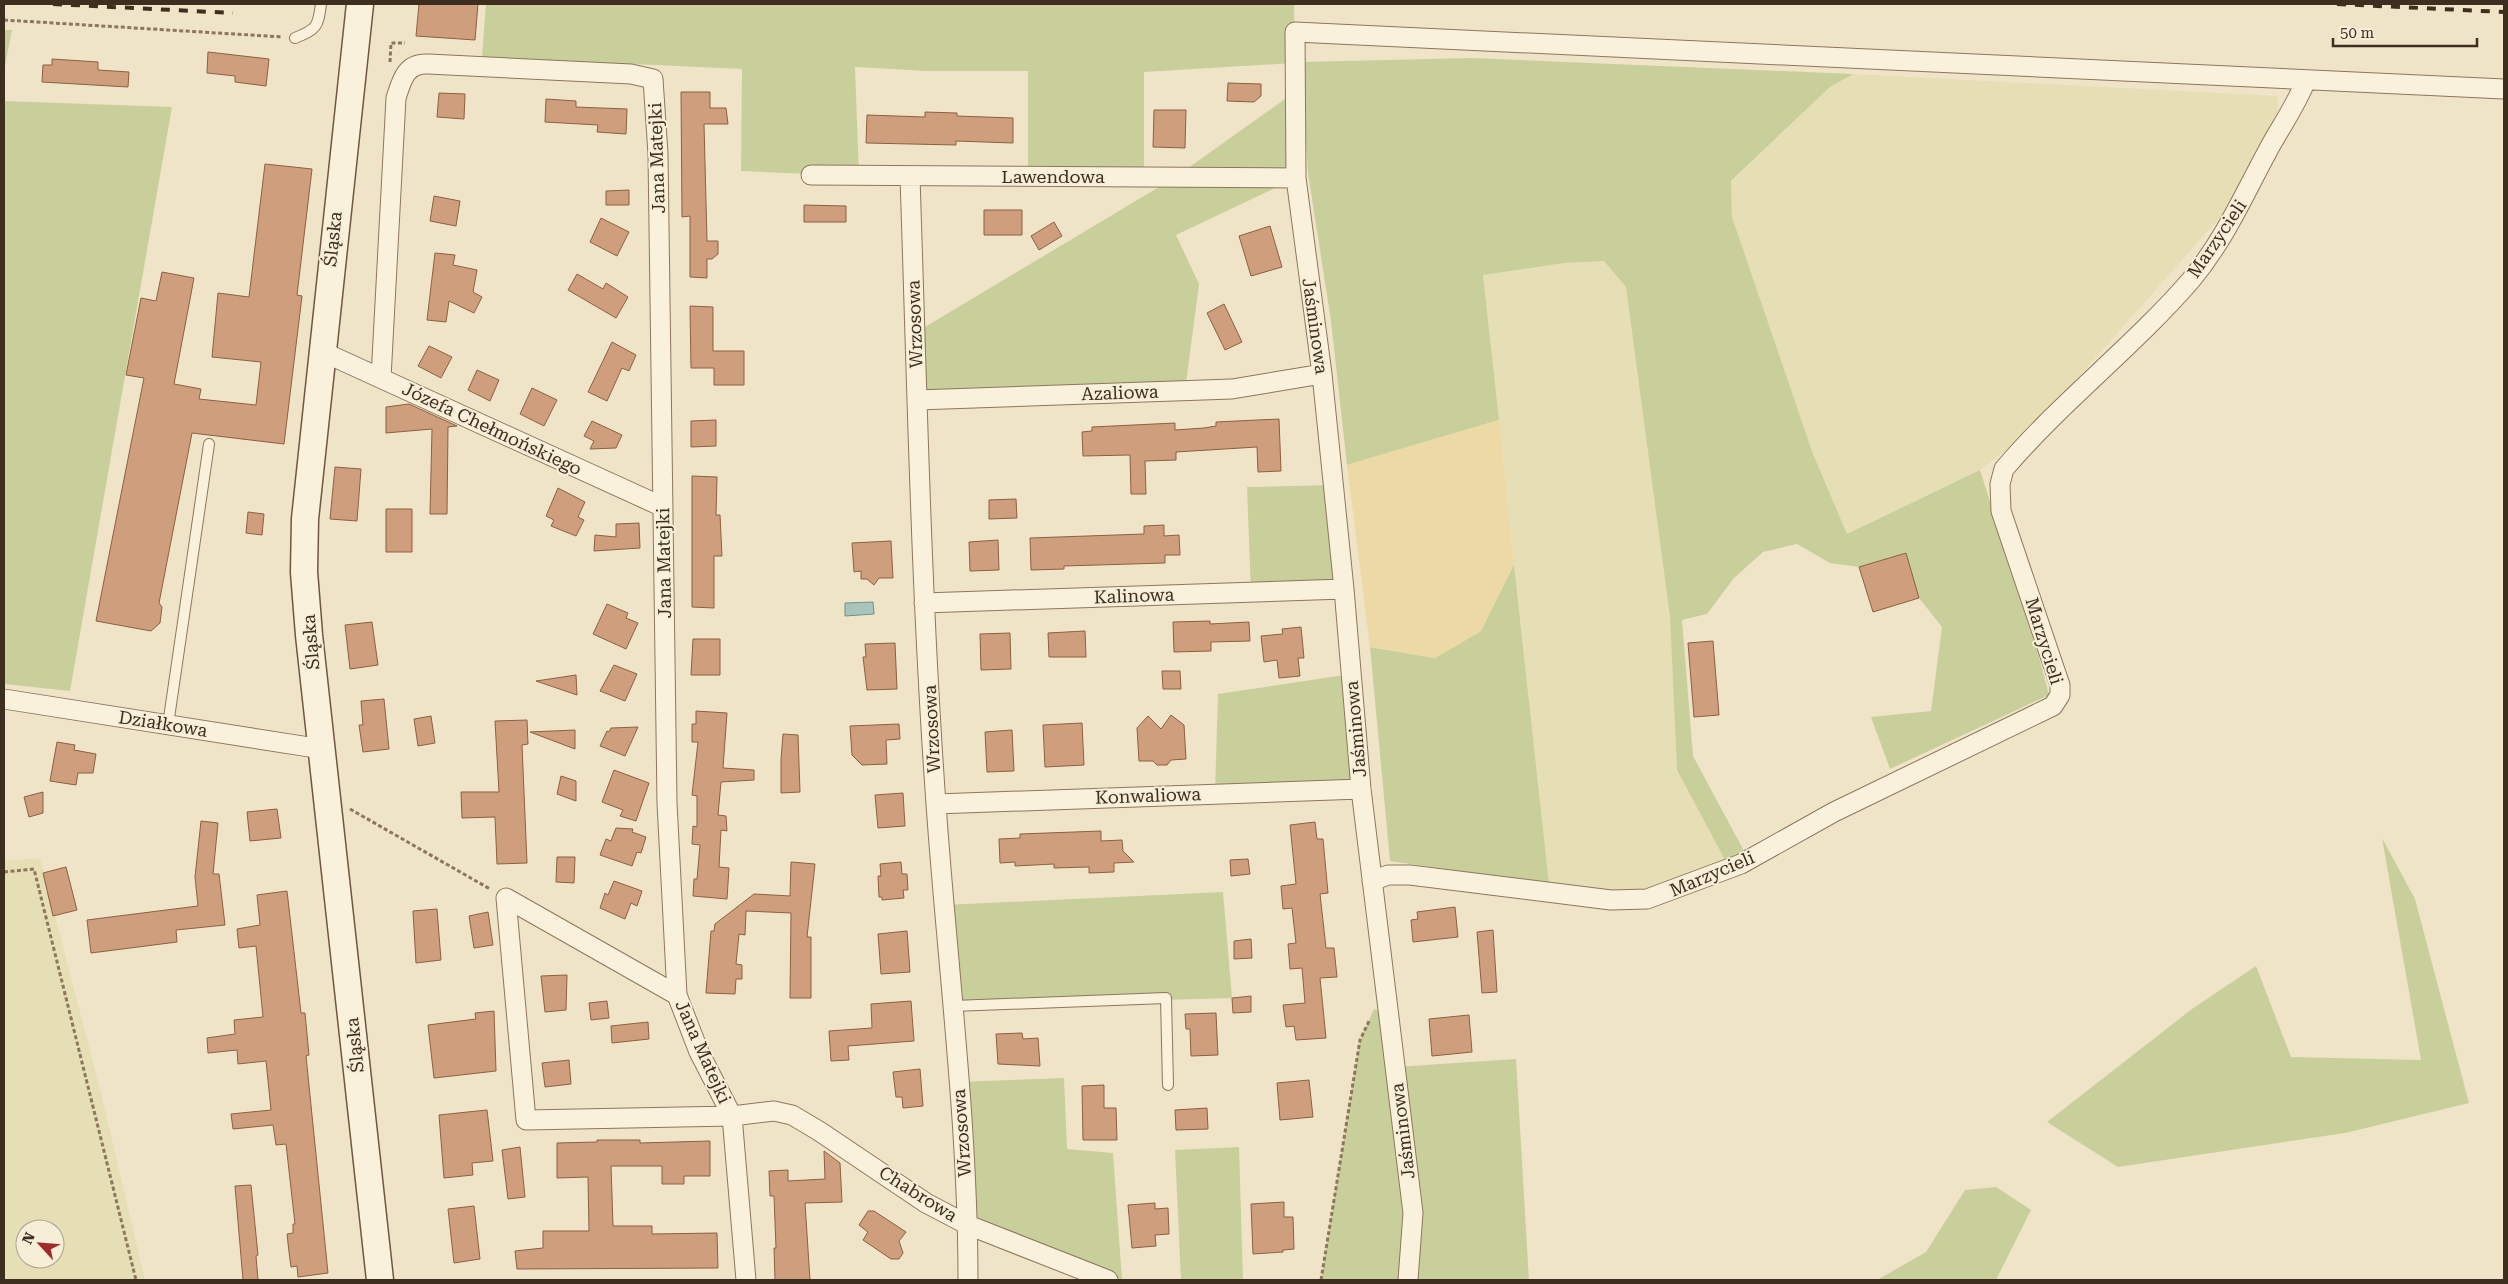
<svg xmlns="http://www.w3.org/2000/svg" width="2508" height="1284" font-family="'Roboto Serif',serif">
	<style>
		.farmland { fill: #e6deb5; fill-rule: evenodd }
		.green { fill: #c9cf9b }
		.sand { fill: #ecd9a5 }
		.water { fill: #a9c4bc; stroke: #6f938a }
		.building { fill: #cf9f7d; stroke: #8d5f41 }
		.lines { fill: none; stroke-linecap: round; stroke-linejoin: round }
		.lane-casing { stroke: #8d765c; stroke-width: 12 }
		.street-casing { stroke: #8d765c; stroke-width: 21 }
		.secondary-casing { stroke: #6f573f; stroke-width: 29 }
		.path { stroke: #8d765c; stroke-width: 3; stroke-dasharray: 4 2.5; stroke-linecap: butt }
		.lane { stroke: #faf1dc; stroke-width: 10 }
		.street { stroke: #faf1dc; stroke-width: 19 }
		.secondary { stroke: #faf1dc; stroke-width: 26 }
		.rail { stroke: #3d2e20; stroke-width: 4; stroke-dasharray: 9 9; stroke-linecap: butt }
		.labels { text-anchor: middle; stroke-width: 4; stroke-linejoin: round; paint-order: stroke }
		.street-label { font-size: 18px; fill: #3d2e20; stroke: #f7eed8 }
	</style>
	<rect width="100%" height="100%" fill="#f0e4c8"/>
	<path class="farmland" d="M1853,74l424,22 1,15 -41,87 -209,236 -48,36 -133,64 -34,-80 -81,-237 -1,-35 99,-95z
		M1604,261l22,26 44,330 7,153 48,90 -82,33 -94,-9 -66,-609 81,-12z
		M40,858l61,235 44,187h-141v-419zM25,1229h30v30h-30z"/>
	<path class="green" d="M486,4h808l1,59 -151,9v105h-116v-106h-100l-73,-4 4,109 -118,-5 1,-102 -260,-12z
		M4,30h8l-8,41z
		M1472,58l381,16 -23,13 -99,94 1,36 81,237 34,80 133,-64 59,187 10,38 -159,74 -19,-52 60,-6 11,-84 -23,-29 -13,-45 -47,14 -29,-4 -33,-19 -34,8 -29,26 -27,36 -25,6 11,136 51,95 -19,9 -48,-90 -7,-153 -44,-330 -22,-26 -40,2 -81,12 16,145 -152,45 -16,-144 -23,-148 -7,-111z
		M1295,92l1,86 -120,57 23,49 -14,107 -268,9 -2,-67 259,-155z
		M4,101l168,6 -102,584 -66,-7z
		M1333,485l11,104 -93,4 -4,-106z
		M1514,564l35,320 -159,-23 -20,-214 65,11 46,-27z
		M1351,674l10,115 -146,5 3,-100z
		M2382,838l33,61 54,204 -124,30 -227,34 -71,-45 145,-113 64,-43 35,91 130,3z
		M1223,892l9,106 -279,8 -8,-101z
		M1374,1009l14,4 7,54 121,-8 13,221h-208l39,-240z
		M1064,1078l3,71 46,4 9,127h-14l-140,-55 -10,-143z
		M1239,1147l4,133h-62l-6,-130z
		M1996,1187l35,23 -35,70h-119l49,-28 39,-62z"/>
	<path class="sand" d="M1499,420l15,144 -33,67 -46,27 -65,-11 -23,-182z"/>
	<path class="water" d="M873,602l1,12 -29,2v-13z"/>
	<path class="building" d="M419,4h59l-3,36 -59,-4z
		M208,52l61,7 -3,27 -31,-4v-6l-28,-3z
		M52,59l46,3v8l31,2 -1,15 -86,-5 1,-17h9z
		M1228,83l33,1v12l-7,6 -27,-1z
		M681,92h29v16h16l2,16h-24l3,117h11v13l-6,5h-5v19l-17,-1v-61l-8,1z
		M439,93l26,1 -1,25 -27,-2z
		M546,99l30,2v6l51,2 -1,25 -29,-2 1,-7 -53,-3z
		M1154,110h32l-1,38 -32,-1z
		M925,112l32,1v3l56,2v25l-57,-2v4l-90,-2 1,-28 58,2z
		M265,164l47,5 -15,126 5,1 -18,148 -92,-11 -33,170 3,4 -2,16 -9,8 -55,-10 48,-243 -18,-3 15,-77 15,3 6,-29 32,6 -20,106 27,5 -2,10 57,6 5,-43 -49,-5 6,-64 31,4z
		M629,190v15h-23v-14z
		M434,196l26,5 -4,25 -26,-5z
		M804,205l42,1v16h-42z
		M984,210h38v25h-38z
		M601,218l28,14 -12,24 -27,-14z
		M1054,222l8,14 -23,14 -8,-14z
		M1270,226l12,41 -31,9 -12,-40z
		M435,253l20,2 -2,10 24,5 -4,22 9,5 -8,16 -25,-12 -3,21 -19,-2z
		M577,274l26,15 3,-6 22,14 -12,21 -48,-28z
		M1224,304l18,38 -17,8 -18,-37z
		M690,306l23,1v44h31v34h-30v-17h-23z
		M612,342l24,13 -7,16 -7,-3 -15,33 -19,-9z
		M429,346l23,11 -11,21 -23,-12z
		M477,370l22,10 -9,21 -22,-11z
		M532,388l25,12 -13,26 -24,-12z
		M409,404l48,22 -9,1 -1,87h-17l2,-85 -46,4v-26z
		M1279,419l2,52 -23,1 -1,-25 -81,5v8l-31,1 1,33h-15l-1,-39 -47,1 -1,-24 10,-1v-4l83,-4v7l29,-2 12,-2v-4z
		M716,420v26l-25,1v-26z
		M592,421l30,14 -6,13 -26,1 4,-8 -10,-5z
		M335,467l26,2 -4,52 -27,-2z
		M692,476l25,1 -1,38h4l2,41h-8v52l-22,-1z
		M558,488l27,14 -7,15 6,3 -8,16 -25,-10 3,-6 -8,-4z
		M1016,499l1,19 -28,1v-19z
		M386,509h26v43h-26z
		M248,512l16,2 -2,21 -16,-2z
		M639,523l1,25 -46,3 1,-16 21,2v-13z
		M1164,525v11l15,-1 1,20h-15v8l-101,3v3l-33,1 -1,-32 114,-4v-8z
		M998,540l1,30 -29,1 -1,-29z
		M891,541l2,37h-14l-5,7 -7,-6h-6v-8l-7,1 -2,-29z
		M1906,553l13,45 -46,14 -14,-45z
		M607,604l21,9 -2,5 12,5 -12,26 -33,-15z
		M1210,621v3l39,-2 1,19 -39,1v9l-37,1 -1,-30z
		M372,622l6,43 -28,4 -5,-44z
		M1301,627l3,31h-6l2,18 -21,2 -2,-18 -13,2 -3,-26 22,-2 -1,-5z
		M1085,631l1,26h-37l-1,-24z
		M1010,633l1,36 -30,1 -1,-36z
		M693,639h27v36h-29z
		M1713,641l6,74 -25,2 -6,-74z
		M895,643l2,46 -30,1 -4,-33h3l-1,-13z
		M614,665l23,9 -12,27 -25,-10z
		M1162,671h18l1,18h-18z
		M576,675l1,20 -41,-14z
		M384,699l5,50 -26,3 -4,-27h4l-2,-24z
		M696,711l31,2 -4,55 31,2v10l-33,2 -3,33 8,1 1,15 -6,-1 -2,37 10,1 -2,31 -34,-3 1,-17h3l3,-34 -8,-1 1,-18 4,1v-31l-5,-1 6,-53h-6v-18h4z
		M1171,715l13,10 2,34 -15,1 -4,5h-10l-4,-4h-14l-2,-33 11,-12 13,13z
		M431,716l4,27 -17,3 -4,-27z
		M527,720l1,24 -6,1 5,118 -30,1 -2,-47 -33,1 -1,-26h38l-4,-71z
		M1082,723l2,42 -39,2 -2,-42z
		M899,724l1,15 -14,1 1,24 -25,1 -10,-10 -2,-29z
		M638,727l-13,29 -25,-10 7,-15 2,1 2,-4z
		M575,730v19l-45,-17z
		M1012,730l2,41 -27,1 -2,-40z
		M783,734l15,1 2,57 -19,1v-33z
		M57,742l18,3 -1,5 22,4 -3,19h-15l-2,12 -26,-4z
		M614,770l35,13 -13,38 -16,-5 3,-6 -21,-8z
		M561,776l15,5v20l-19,-7z
		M43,792v21l-14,4 -5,-20z
		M903,793l2,33 -27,2 -3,-33z
		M277,809l4,29 -31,3 -3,-29z
		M201,821l17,2 -5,51h6l6,51 -49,5 1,12 -86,11 -4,-33 111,-14 -3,-29z
		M1315,822l2,17h6l5,54 -8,1 6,54h8l3,29 -17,1 6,60 -30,2 -2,-14 -8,1 -3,-22 22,-2 -3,-35 -12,1 -2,-25 8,-1 -4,-35 -9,1 -2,-23 15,-2 -6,-59z
		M616,828l17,1 -1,3 14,5 -5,16 -4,-1 -5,14 -32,-11 6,-16 5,2z
		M1101,831v10l21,-1 1,11 11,11 -20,1v9l-25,1v-6l-35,1v-4l-39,2v-4l-15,1 -1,-24 21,-1v-4z
		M557,857h18l-1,26 -18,-1z
		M1248,859l2,15 -19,2 -1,-16z
		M791,862l24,2 -8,73h4v61h-21l1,-85 -45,-2 -1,24 -6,-1 -3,30 6,1v14h-6l-1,15 -29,-1 5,-62h3l1,-7 39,-30 36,2z
		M901,862l1,12h5l1,16h-5l1,8 -22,2v-3h-3l-1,-21h3l-1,-12z
		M66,867l11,43 -24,6 -10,-43z
		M614,881l28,10 -5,15 -6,-3 -6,16 -25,-11 5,-15 3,2z
		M287,891l14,122h4l4,42 -3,1 22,217 -30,4 -1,-11 -6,1 -2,-15 -2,-18 6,-1v-9h2l-9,-80 -10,1 -3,-20 -40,4 -2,-15 40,-4 -5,-49 -28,3 -1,-14 -29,3 -1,-15 28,-4 -1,-14 29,-3 -7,-71 -17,2 -2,-19 23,-4 -3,-30z
		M1455,907l3,30 -45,5 -2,-22 7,-1 -1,-7z
		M437,909l4,51 -25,3 -3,-52z
		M488,912l5,33 -19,3 -5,-32z
		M1493,930l4,62 -15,1 -5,-61z
		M907,931l3,41 -29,2 -3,-40z
		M1251,939l1,19 -18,1v-18z
		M567,975l-1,35 -21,2 -4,-36z
		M1251,996v16l-18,1 -1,-15z
		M607,1001l2,17 -18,2 -2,-17z
		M911,1001l3,40 -66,5 1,14 -18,1 -2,-30 43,-3 -1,-24z
		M494,1011l2,60 -62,7 -6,-53 48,-6 -1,-6z
		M1216,1013l2,42 -27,1 -1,-27h-4l-1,-15z
		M1469,1015l3,37 -40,4 -3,-37z
		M648,1022l1,17 -37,4 -1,-17z
		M1022,1033l1,6 15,-1 2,28 -42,-2 -2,-30z
		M569,1060l2,24 -26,3 -3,-24z
		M920,1069l3,37 -20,2 -1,-11h-6l-3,-25z
		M1309,1080l4,37 -33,3 -3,-37z
		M1104,1085v23h12l1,32h-34l-1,-54z
		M1207,1108l1,21 -32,1 -1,-20z
		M487,1110l6,51 -21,2 1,12 -29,3 -5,-63z
		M597,1140h43v3l70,-2v35h-26v8h-22v-18h-51l2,60h39v8l65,-1 1,35 -201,1 -2,-18 28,-3v-17h46l-1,-54 -31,1v-35l40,-1z
		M520,1147l5,50 -17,2 -6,-49z
		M824,1151l16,12 2,39 -37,1 5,77h-35l-1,-32h2l-2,-52h-4l-1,-25 19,-1v11l37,-2z
		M251,1185l7,70 -2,1 2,24h-15l-8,-94z
		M1284,1202v15h9l1,32 -11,1v2l-30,2 -2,-50z
		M1155,1203v6l13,-1 1,26 -14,1 1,11 -24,2 -4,-43z
		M474,1206l6,53 -26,4 -6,-54z
		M868,1211h6l32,21 -7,9 4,12 -4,6h-8l-28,-19 5,-8 -9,-7z"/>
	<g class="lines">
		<defs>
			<path id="lane" d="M295,38c22,-9 23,-11 26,-34
				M168,725l41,-281
				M953,1006l213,-8 2,87"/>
			<path id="street" d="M811,175l485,3
				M910,177c7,209 11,418 26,627 11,158 32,317 32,476
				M321,351l342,156
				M381,378l15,-280c6,-19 10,-35 32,-34l203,10 22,5 5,75 9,649 10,192 22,57 33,64 14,164
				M917,400l315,-11 90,-15
				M924,603l420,-14
				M4,699l318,50
				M936,804l425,-15
				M1372,881l16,-6h22l201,25 36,-1 94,-35 93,-52 219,-106 7,-11v-10l-59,-174 -1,-27 4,-15c58,-68 129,-122 187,-189 35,-42 55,-90 81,-137 12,-21 25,-40 34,-63
				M677,995l-171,-97 20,222 206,-4 42,-5 18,4 27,16 107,72 42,22 140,55
				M1408,1280l5,-67 -52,-424 -17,-200 -22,-215 -26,-196 -1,-146 1209,57"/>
			<path id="secondary" d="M360,4l-55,515 -1,53 5,63 71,645"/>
		</defs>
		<use href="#lane" class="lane-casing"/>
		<use href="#street" class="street-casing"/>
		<use href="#secondary" class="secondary-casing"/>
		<path class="path" d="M4,20l279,17
			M390,62l1,-19h14
			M350,809l140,80
			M4,872l30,-3 102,411
			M1321,1280l39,-240 10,-21"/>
		<use href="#lane" class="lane"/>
		<use href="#street" class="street"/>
		<use href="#secondary" class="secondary"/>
		<path class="rail" d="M53,4l180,9
			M2337,4l167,8"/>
	</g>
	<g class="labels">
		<g class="street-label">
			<text transform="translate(657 158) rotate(-92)" y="6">Jana Matejki</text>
			<text x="1053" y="183">Lawendowa</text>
			<text transform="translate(333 239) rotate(-84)" y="6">Śląska</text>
			<text transform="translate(2217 239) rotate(-56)" y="6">Marzycieli</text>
			<text transform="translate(915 324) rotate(-92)" y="6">Wrzosowa</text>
			<text transform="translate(1315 326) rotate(82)" y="6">Jaśminowa</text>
			<text transform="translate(1120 393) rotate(-2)" y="6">Azaliowa</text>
			<text transform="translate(492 429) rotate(25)" y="6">Józefa Chełmońskiego</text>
			<text transform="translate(664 563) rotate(-91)" y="6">Jana Matejki</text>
			<text transform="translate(1134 596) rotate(-2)" y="6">Kalinowa</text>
			<text transform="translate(2044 641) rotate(73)" y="6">Marzycieli</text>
			<text transform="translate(311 642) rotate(-95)" y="6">Śląska</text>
			<text transform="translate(163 724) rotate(9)" y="6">Działkowa</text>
			<text transform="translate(932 729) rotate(-93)" y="6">Wrzosowa</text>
			<text transform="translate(1356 729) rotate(-95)" y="6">Jaśminowa</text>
			<text transform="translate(1148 796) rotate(-2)" y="6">Konwaliowa</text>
			<text transform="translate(1712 874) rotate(-23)" y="6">Marzycieli</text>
			<text transform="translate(355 1045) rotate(-96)" y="6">Śląska</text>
			<text transform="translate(703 1052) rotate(66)" y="6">Jana Matejki</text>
			<text transform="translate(1403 1131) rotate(-97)" y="6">Jaśminowa</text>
			<text transform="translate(962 1133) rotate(-94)" y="6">Wrzosowa</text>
			<text transform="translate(918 1194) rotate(32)" y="6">Chabrowa</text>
		</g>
	</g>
	<rect width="2508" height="1284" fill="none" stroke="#3d2e20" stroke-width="10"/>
	<g transform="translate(40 1244) rotate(296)"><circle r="24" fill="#f7eed8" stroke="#ada18e"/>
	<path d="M0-4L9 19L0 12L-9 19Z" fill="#9e2a2b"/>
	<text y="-8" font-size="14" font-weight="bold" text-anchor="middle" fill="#3d2e20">N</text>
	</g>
	<path d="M2333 38v8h144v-8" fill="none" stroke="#3d2e20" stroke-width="2.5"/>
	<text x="2340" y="38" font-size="15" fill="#3d2e20" stroke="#f7eed8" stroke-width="4" paint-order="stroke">50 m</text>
</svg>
